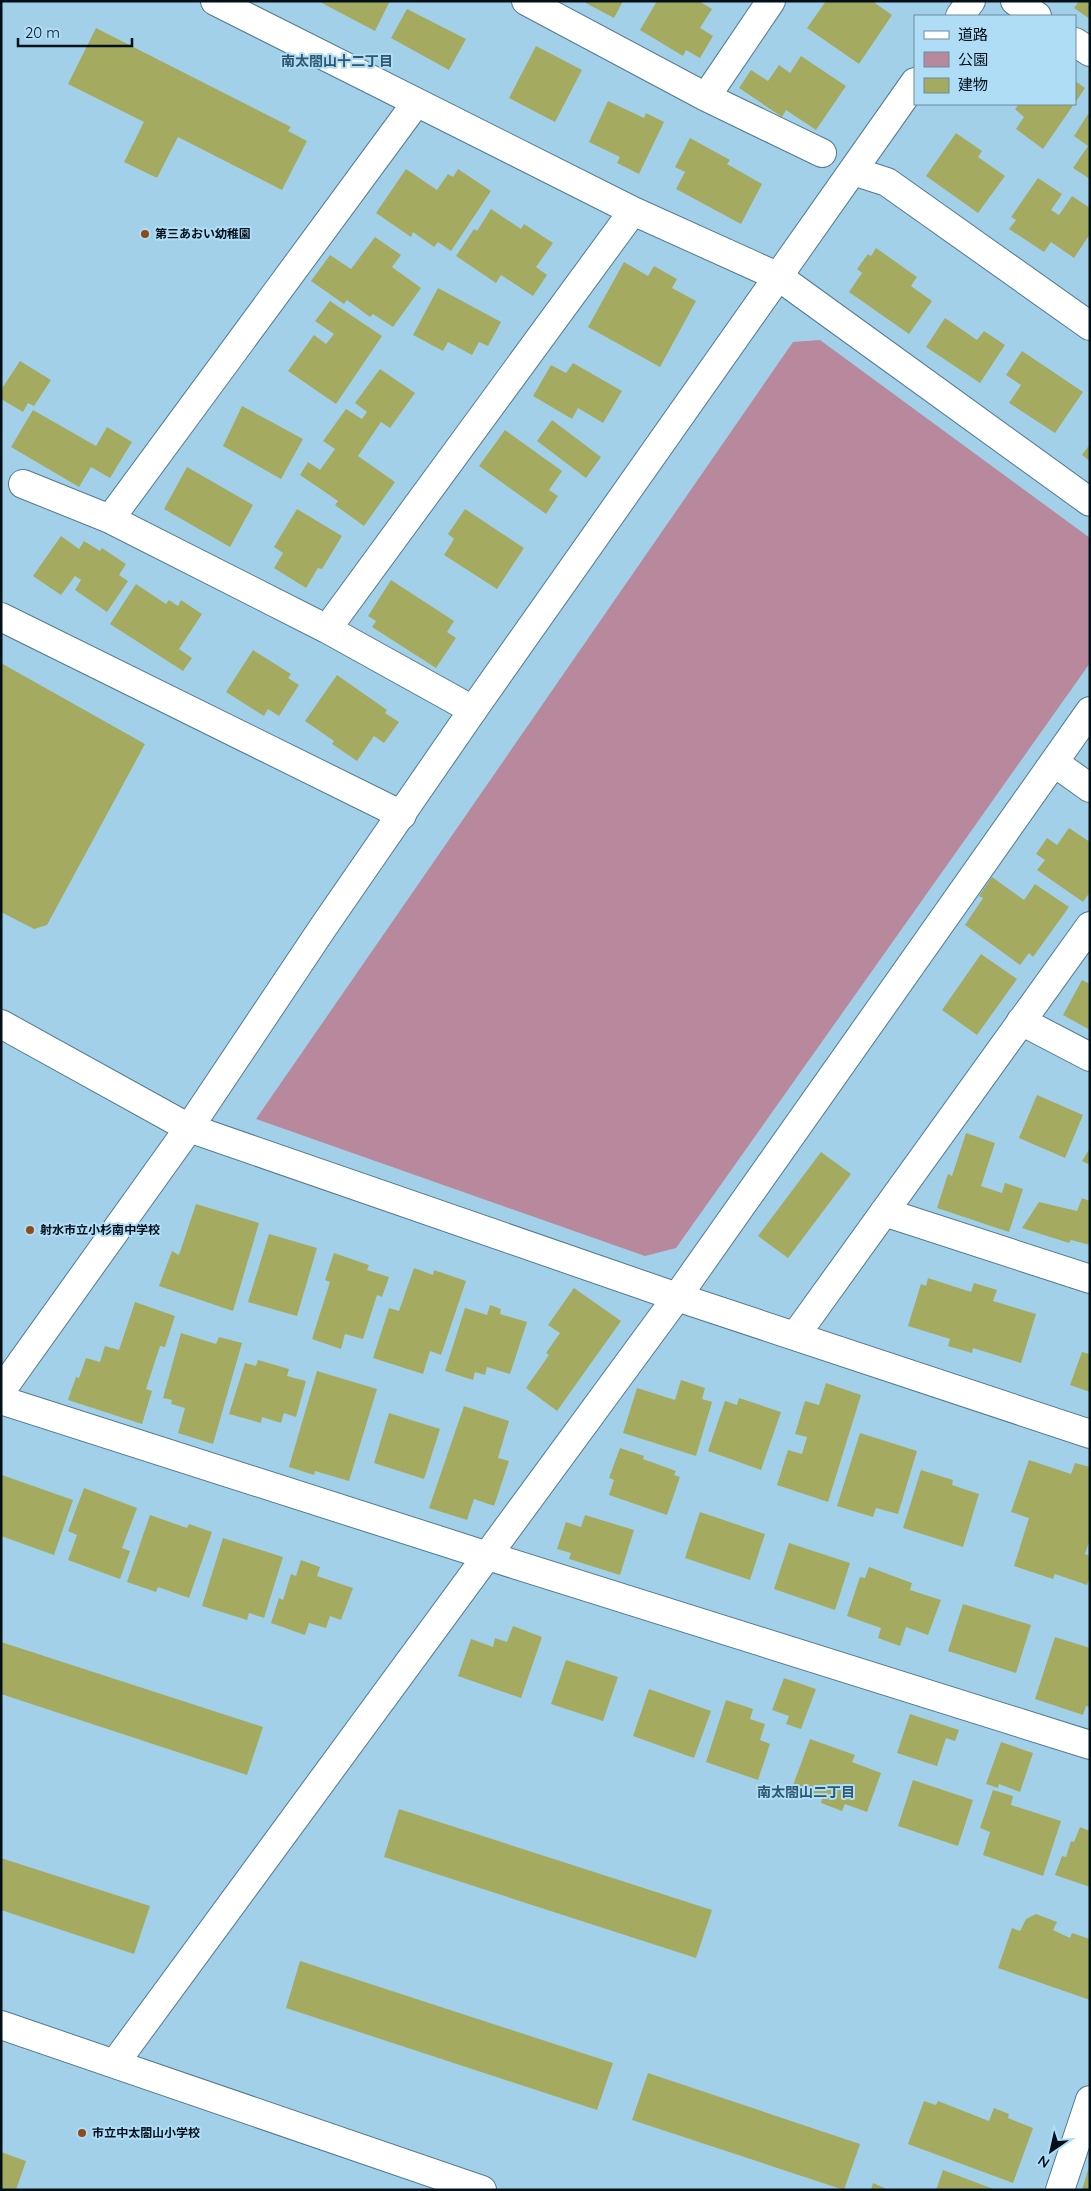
<svg xmlns="http://www.w3.org/2000/svg" width="1091" height="2191" font-family="Quicksand,'Noto Sans JP',sans-serif">
	<style>
		.green { fill: #b8899c }
		.building { fill: #a4ab61 }
		.lines { fill: none; stroke-linecap: round; stroke-linejoin: round }
		.street-casing { stroke: #507a91; stroke-width: 30 }
		.secondary-casing { stroke: #507a91; stroke-width: 30 }
		.street { stroke: #fff; stroke-width: 28 }
		.secondary { stroke: #fff; stroke-width: 28 }
		.poi-dot { fill: #8d4b1a; stroke: #b0ddf6; stroke-width: 2 }
		.labels { text-anchor: middle; stroke-width: 4; stroke-linejoin: round; paint-order: stroke }
		.poi-label { font-size: 12px; font-weight: bold; fill: #021019; stroke: #b0ddf6; text-anchor: start }
		.neighbourhood-label { font-size: 14px; font-weight: bold; fill: #2f586e; stroke: #b0ddf6 }
	</style>
	<rect width="100%" height="100%" fill="#a3d0e9"/>
	<path class="green" d="M820,340l270,198v125l-414,585 -31,8 -389,-137 537,-777z"/>
	<path class="building" d="M318,1h72l-15,30z
		M582,1h41l-9,17z
		M657,1h42l13,8 -12,19 13,8 -13,22 -14,-8 -3,6 -43,-26z
		M826,1h46l20,14 -33,49 -52,-36z
		M1079,1h11v18l-16,-11z
		M407,9l59,30 -17,31 -58,-32z
		M96,28l195,99 -3,4 19,10 -25,49 -104,-53 -21,41 -33,-16 20,-40 -76,-38z
		M536,46l46,24 -27,52 -46,-24z
		M801,56l45,30 -30,44 -30,-20 -4,7 -43,-29 12,-18 17,11 11,-16 11,8z
		M1075,81l10,7 -10,15z
		M608,101l36,17 2,-5 18,9 -25,52 -22,-11 3,-6 -31,-15z
		M1019,104h55l-31,45 -27,-20 8,-12 -9,-8z
		M1088,114l2,1v64l-17,-11 15,-22 -14,-10z
		M956,133l26,18 -4,6 27,19 -27,37 -52,-37z
		M690,138l40,22 -3,4 35,20 -21,40 -65,-35 9,-17 -10,-5z
		M406,169l31,21 11,-16 5,3 5,-8 33,22 -40,60 -13,-9 -4,5 -21,-15 -2,5 -35,-24z
		M1038,178l24,16 -11,16 8,5 13,-19 18,12v26l-16,24 -23,-16 -7,10 -35,-23 7,-9 -5,-3z
		M491,209l30,20 3,-5 29,19 -17,24 11,8 -14,21 -32,-21 -5,8 -40,-27 18,-27 3,2z
		M375,237l26,18 -9,12 29,21 -28,39 -20,-13 -3,3 -23,-17 -3,4 -33,-23 19,-26 21,14z
		M876,248l41,29 -6,9 21,15 -23,33 -60,-42 13,-19 -5,-4 11,-15 3,2z
		M624,262l24,14 6,-10 23,13 -5,9 24,13 -36,66 -72,-40z
		M438,288l63,34 -13,24 -9,-4 -7,13 -24,-13 -5,9 -30,-16z
		M330,301l52,35 -46,68 -48,-33 26,-36 12,9 8,-10 -19,-13z
		M945,318l32,22 7,-9 21,14 -25,38 -54,-36z
		M1022,351l61,41 -28,41 -46,-30 12,-18 -15,-10z
		M20,361l31,19 -17,26 -6,-3 -5,9 -22,-13v-9z
		M573,363l49,28 -19,32 -25,-15 -6,11 -39,-23 18,-31 15,8z
		M380,369l35,24 -25,35 -9,-6 -23,34 37,26 -31,44 -29,-21 3,-4 -38,-26 8,-13 12,8 15,-21 -12,-8 23,-32 16,10 5,-7 -12,-9z
		M242,406l61,33 -22,40 -58,-33z
		M33,410l63,36 11,-19 25,15 -22,36 -19,-11 -12,20 -68,-40z
		M552,420l49,37 -15,21 -49,-37z
		M505,430l57,41 -13,19 9,6 -12,18 -67,-48z
		M1090,444v17l-8,-6z
		M187,467l66,38 -23,42 -66,-38z
		M297,509l45,27 -20,33 -4,-1 -12,20 -32,-20 9,-15 -9,-6z
		M465,509l59,39 -27,41 -53,-34 10,-16 -6,-5z
		M61,536l18,13 5,-8 16,10 2,-3 24,16 -7,11 9,6 -21,31 -32,-22 6,-10 -6,-4 -14,19 -28,-19z
		M391,580l63,41 -7,11 9,6 -20,30 -64,-41 4,-6 -8,-5z
		M136,584l30,20 3,-4 9,6 3,-6 21,14 -23,35 13,9 -9,13 -73,-47z
		M253,650l38,24 -3,4 11,7 -20,31 -11,-7 -4,7 -38,-24z
		M1,663l144,81 -98,181 -13,4 -33,-17z
		M337,675l50,35 -2,3 14,9 -15,21 -10,-7 -17,25 -25,-17 2,-3 -29,-20z
		M1069,828l21,14v50l-7,10 -46,-32 8,-10 -9,-6 11,-16 10,7z
		M992,877l32,23 11,-16 34,23 -36,50 -4,-4 -9,12 -55,-40 18,-27 -4,-2z
		M981,954l36,25 -40,56 -35,-25z
		M1082,980l8,4v46l-27,-15z
		M1037,1095l46,20 -18,43 -46,-20z
		M966,1133l29,10 -14,43 21,7 3,-10 18,6 -14,43 -72,-24 11,-34 4,2z
		M1090,1148v17l-8,-4z
		M821,1152l30,22 -63,84 -30,-22z
		M1082,1198l8,3v44l-19,-5 -2,3 -47,-15 17,-26 38,9z
		M196,1204l63,19 -26,88 -74,-25 13,-35 7,4z
		M269,1234l48,14 -20,68 -49,-14z
		M334,1253l35,12 -2,5 22,7 -7,20 -5,-2 -14,44 -18,-5 -4,15 -29,-10 18,-57 -5,-2z
		M414,1268l19,7 1,-5 32,11 -25,74 -11,-4 -7,23 -50,-16 16,-50 10,3z
		M928,1278l43,14 3,-9 23,7 -4,11 43,13 -15,49 -48,-15 -1,5 -24,-7 2,-7 -42,-13 13,-42 5,2z
		M574,1288l47,33 -64,90 -31,-23 23,-33 -3,-2 14,-20 -12,-8z
		M135,1302l40,14 -10,31 -5,-1 -14,43 6,2 -10,33 -74,-24 8,-23 3,1 7,-20 14,4 5,-16 14,4z
		M490,1305l11,4 -1,5 27,8 -17,52 -23,-7 -2,8 -10,-3 -2,8 -28,-9 20,-63 22,7z
		M181,1333l35,11 3,-7 23,6 -29,101 -35,-11 7,-25 -14,-4 1,-4 -9,-2z
		M1082,1352l8,2v38l-20,-7z
		M258,1360l31,9 -2,7 19,5 -10,36 -12,-4 -3,10 -19,-6 -1,6 -32,-9 16,-51 11,3z
		M317,1371l60,18 -28,92 -34,-10 -1,4 -25,-8z
		M681,1380l24,8 -3,11 10,3 -16,54 -73,-23 14,-45 38,12z
		M826,1383l35,12 -33,107 -51,-17 11,-35 14,4 5,-17 -12,-3 10,-33 14,4z
		M739,1398l42,14 -20,58 -53,-19 17,-50 12,4z
		M464,1406l45,15 -11,37 11,3 -15,45 -20,-7 -7,21 -38,-12z
		M389,1413l51,16 -16,50 -50,-16z
		M860,1433l57,18 -19,63 -22,-6 -3,9 -36,-11z
		M620,1448l24,8 -1,3 33,12 -2,4 6,2 -13,38 -58,-20 5,-15 -5,-2z
		M1029,1460l42,14 4,-11 15,4v72l-5,15 5,2v20l-3,9 -32,-11 -2,5 -39,-13 15,-48 -18,-6z
		M921,1470l32,10 -1,5 27,9 -16,53 -60,-19z
		M2,1475l71,25 -19,55 -53,-19z
		M84,1488l53,20 -15,40 8,3 -10,28 -52,-19 9,-25 -9,-4z
		M700,1512l65,22 -15,46 -65,-22z
		M150,1515l37,13 2,-4 23,8 -23,66 -31,-11 -2,5 -29,-10z
		M585,1515l49,15 -14,45 -51,-16 2,-6 -14,-4 9,-27 15,5z
		M223,1538l60,19 -19,61 -15,-5 -2,7 -45,-14z
		M789,1543l61,20 -15,47 -61,-21z
		M301,1560l19,7 -3,9 36,12 -12,32 -11,-4 -4,12 -17,-5 -4,12 -34,-12 8,-25 4,2 8,-26 5,2z
		M869,1567l43,16 -2,7 31,10 -13,35 -22,-8 -6,19 -22,-8 3,-10 -34,-12 13,-39 5,1z
		M963,1604l68,21 -15,48 -68,-22z
		M513,1626l29,11 -21,61 -63,-22 13,-37 22,8 2,-9 12,4z
		M1055,1637l35,11v59l-4,-1 -3,9 -48,-16z
		M1,1642l262,85 -16,48 -246,-81z
		M566,1660l52,17 -15,44 -52,-17z
		M784,1678l32,11 -15,40 -15,-5 3,-8 -17,-6z
		M649,1689l62,22 -17,47 -61,-22z
		M726,1700l27,9 -3,10 15,5 -5,16 10,4 -12,36 -52,-18z
		M910,1714l49,16 -4,11 -9,-3 -9,28 -40,-13z
		M810,1739l45,16 -3,7 29,11 -14,39 -22,-8 -3,7 -21,-8 1,-4 -30,-11z
		M1001,1742l32,11 -13,39 -21,-8 -1,4 -12,-4z
		M913,1780l60,20 -15,46 -60,-20z
		M993,1790l20,6 -2,9 50,16 -18,55 -60,-21 7,-23 -10,-4z
		M399,1809l313,101 -16,48 -312,-101z
		M1080,1827l10,4v56l-35,-12 7,-19 4,1 5,-16 3,1z
		M1,1858l149,48 -16,48 -133,-44z
		M1036,1914l21,8 -4,8 17,8 2,-5 18,6v61l-92,-32 14,-40 8,3 6,-12z
		M300,1961l313,102 -16,47 -311,-102z
		M648,2073l212,71 -16,46 -212,-70z
		M924,2101l12,4 2,-4 51,20 5,-13 15,6 -1,4 25,10 -20,55 -105,-39z
		M1,2152l25,9 -10,29h-15z
		M1089,2167l1,23h-8z
		M943,2170l53,20h-60z
		M873,2183l16,7h-18z"/>
	<g class="lines">
		<defs>
			<path id="street" d="M215,1l418,210 146,66 311,225
				M526,1l180,96 116,56
				M1015,1l22,15
				M1075,42l15,10
				M706,97l65,-96
				M853,171l34,11 203,144
				M23,484l87,35 217,110 146,81
				M110,519l306,-416
				M1,617l401,198
				M327,629l306,-418
				M1055,763l35,25
				M1021,1021l69,36
				M1,1024l188,104 488,169 413,137
				M884,1212l206,67
				M795,1336l295,-410
				M1,1400l487,156 602,189
				M115,2063l562,-766 413,-586
				M1060,2190l30,-90"/>
			<path id="secondary" d="M960,16l11,-15
				M1,1391l188,-263 135,-202 149,-216 442,-628
				M1,2025l481,165"/>
		</defs>
		<use href="#street" class="street-casing"/>
		<use href="#secondary" class="secondary-casing"/>
		<use href="#street" class="street"/>
		<use href="#secondary" class="secondary"/>
	</g>
	<g class="poi-dot">
		<circle cx="145" cy="234" r="5"/>
		<circle cx="30" cy="1230" r="5"/>
		<circle cx="82" cy="2133" r="5"/>
	</g>
	<g class="labels">
		<g class="poi-label">
			<text x="155" y="238">第三あおい幼稚園</text>
			<text x="40" y="1234">射水市立小杉南中学校</text>
			<text x="92" y="2137">市立中太閤山小学校</text>
		</g>
		<g class="neighbourhood-label">
			<text x="337" y="66">南太閤山十二丁目</text>
			<text x="806" y="1797">南太閤山二丁目</text>
		</g>
	</g>
	<rect width="1091" height="2191" fill="none" stroke="#021019" stroke-width="5"/>
	<rect x="914" y="15" width="162" height="90" fill="#b0ddf6" stroke="#6a8b9e"/>
	<rect x="924" y="31" width="25" height="8" fill="#ffffff" stroke="#6a8b9e"/>
	<text x="958" y="40" font-size="15" fill="#021019">道路</text>
	<rect x="924" y="52" width="25" height="15" fill="#b8899c" stroke="#6a8b9e"/>
	<text x="958" y="65" font-size="15" fill="#021019">公園</text>
	<rect x="924" y="78" width="25" height="15" fill="#a4ab61" stroke="#6a8b9e"/>
	<text x="958" y="90" font-size="15" fill="#021019">建物</text>
	<g transform="translate(1051 2151) rotate(214)" stroke="#b0ddf6" stroke-width="4" paint-order="stroke">
	<path d="M0-4L9 19L0 12L-9 19Z" fill="#021019"/>
	<text y="-8" font-size="14" font-weight="bold" text-anchor="middle" fill="#021019">N</text>
	</g>
	<path d="M18 38v8h114v-8" fill="none" stroke="#021019" stroke-width="2.5"/>
	<text x="25" y="38" font-size="15" fill="#021019" stroke="#b0ddf6" stroke-width="4" paint-order="stroke">20 m</text>
</svg>
